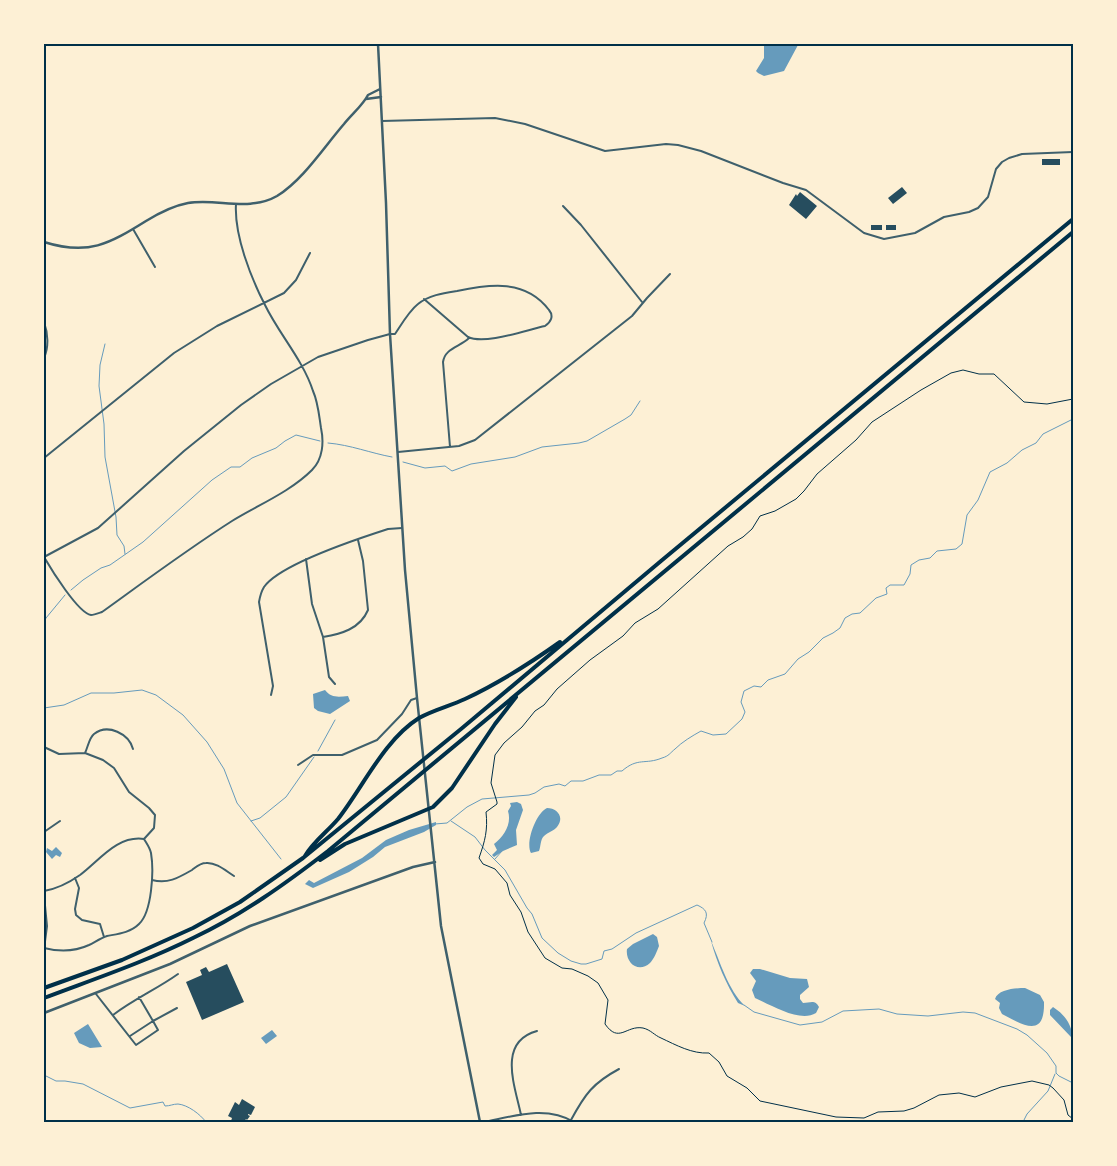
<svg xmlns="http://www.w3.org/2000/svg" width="1117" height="1166" font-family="Merriweather,serif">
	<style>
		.water { fill: #669bbc }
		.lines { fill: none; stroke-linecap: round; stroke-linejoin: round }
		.stream { stroke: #669bbc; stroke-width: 1 }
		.building { fill: #264d5e }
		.path { stroke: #003049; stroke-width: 1 }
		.minor { stroke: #3f606c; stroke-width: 2 }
		.tertiary { stroke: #3f606c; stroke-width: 2.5 }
		.motorway { stroke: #003049; stroke-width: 4 }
		.neatline { fill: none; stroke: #003049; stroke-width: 2 }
	</style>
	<rect width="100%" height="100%" fill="#fdf0d5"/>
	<path class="water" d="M764,44h34v1l-14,26 -20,5 -6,-3 -2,-2 8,-13z
		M325,690c6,8 13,7 23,6l2,5 -20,13 -12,-3 -4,-3 -1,-14z
		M517,802l4,2 2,6 -7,20 1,15 -14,6 -9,6 -2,-2 5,-5 -3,-6c10,-8 18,-20 14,-33l3,-5 -1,-3z
		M547,808c10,0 18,9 10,19 -3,4 -9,5 -13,9 -4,4 -3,10 -5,15l-8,2c-6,-10 5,-40 16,-45z
		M436,822v3l-12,7 -39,15 -12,10 -24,15 -36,16 -8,-4 4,-4 5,3 48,-25 24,-18 23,-10z
		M56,847l6,6 -2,4 -4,-2 -4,4 -6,-7 1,-4 5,3z
		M653,934l4,3 2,9c-2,5 -5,13 -9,17 -12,11 -25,-1 -23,-14l6,-5z
		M711,941c9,20 17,49 34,65l-7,-3c-12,-19 -21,-40 -27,-62z
		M753,969h7l30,9 17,1 2,8 -9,8v4l3,4c7,0 12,-4 16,4l-3,6c-16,10 -45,-8 -61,-15l-3,-8 4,-9 -6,-8z
		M1025,988l15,7 4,7c1,37 -21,23 -42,12l-3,-6 1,-5 -5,-4c3,-10 21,-11 30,-11z
		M1053,1007c15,10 20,20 20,38l-2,-8 -21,-22v-5z
		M88,1024l14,23 -12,1 -11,-5 -5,-10z
		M272,1030l5,6 -11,8 -5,-6z"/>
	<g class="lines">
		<path class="stream" d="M105,344l-5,21 -1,21 5,38 1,33 11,60 1,18 7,11 1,8
			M328,443c23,2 42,10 64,14
			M403,462l22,6 20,-2 7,5 19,-7 44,-7 27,-10 37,-4 8,-2 38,-22 6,-4 9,-14
			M71,590l12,-10 18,-12 9,-3 33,-23 69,-62 19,-13h9l12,-9 24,-10 9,-7 11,-6 24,6
			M44,622l2,-4 19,-23
			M44,708l20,-3 27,-12h23l28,-3 14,5 27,20 24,27 17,27 13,34 44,56
			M318,751l17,-31
			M251,821l9,-3 26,-21 28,-40
			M451,821l24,16 10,13 20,20 22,38 5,6 10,24 16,15 13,8 10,3h5l16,-5 2,-8 8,-2 24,-16 61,-28c9,4 12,8 7,18l8,19
			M435,824l12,-1 20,-16 15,-8 47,-4 6,-2 9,-6 15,-3 6,2 6,-5h12l16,-6h12l6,-4h5c16,-14 23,-6 40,-13 7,-2 8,-5 13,-9 7,-7 17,-13 26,-18l12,4 13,-1 16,-15 3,-7 -4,-10 3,-11 10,-5 7,1 7,-7 17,-6 13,-15 11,-7 14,-14 10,-5 7,-5 5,-10 7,-4 8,-1 16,-15 11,-4 -1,-6 4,-3h14l6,-11 1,-9 8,-5 11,-2 7,-7 19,-2 6,-5 5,-29 11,-15 12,-28 17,-9 15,-13 14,-7 7,-9 30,-15
			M495,859l7,-8
			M744,1005l10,7 46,13 22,-3 21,-11 36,-2 18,5 31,2 35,-4 12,1 42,16 10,6 20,18 9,13v7l3,3 14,7
			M44,1075l12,6h9l18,3 47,24 33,-6 2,4c5,0 8,-2 13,-2 10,1 22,10 28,18
			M1023,1122l4,-8 21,-23 7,-17"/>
	</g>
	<path class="building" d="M1042,159h18v6h-18z
		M902,187l5,6 -14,11 -5,-6z
		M800,192l17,14 -11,13 -17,-14 7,-11 1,2z
		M871,225h11v5h-11z
		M886,225h10v5h-10z
		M227,964l17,38 -42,18 -16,-38 16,-7 -2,-5 6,-3 3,5z
		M242,1099l13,8 -4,8 -3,-1v1l2,1 -3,4 -1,-1 -2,3 -13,-1 1,-3 -4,-2 7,-14 4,3z"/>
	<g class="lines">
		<path class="path" d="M1073,399l-26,5 -23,-2 -30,-28h-15l-16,-4 -12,3 -30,17 -49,32 -16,18 -39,34 -13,17 -8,8 -21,12 -15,5 -8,13 -9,8 -15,9 -70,63 -23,14 -12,13 -33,24 -33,29 -13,16 -9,6 -13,16 -18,16 -9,12 -4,28 6,19v2l-11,8c2,18 -1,29 -7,46l4,6 12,5 12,14 3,12 11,17 7,20 17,26 17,10 10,1 16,7 10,7 10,17 -3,24c14,20 21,1 38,4 8,2 11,7 18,10 15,7 31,16 48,15l10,9 8,14 20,12 13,13 76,16 28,1 14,-6 26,-1 10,-3 25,-13 20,-2 16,4 26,-10 31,-6 17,4 4,3 11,12 4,15 5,4"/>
		<path class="minor" d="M382,121l113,-3 30,6 80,27 61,-7 12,1 23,6 82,32 23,7 58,43 20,6 31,-6 29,-16 25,-5 9,-4 10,-11 8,-28 6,-7 7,-4 13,-4 51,-2
			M236,204c-2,31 15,74 29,101 14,29 38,55 48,86 5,11 6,24 8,37 3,14 2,31 -9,42 -22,22 -54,35 -80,51 -44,28 -87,60 -130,91 -3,1 -8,3 -11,3 -13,-2 -40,-46 -47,-58l54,-29 86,-77 57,-46 30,-21 47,-27 50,-17 22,-6h5c6,-9 14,-23 23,-30 11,-9 26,-11 39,-13 33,-7 69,-12 92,19 5,6 2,12 -4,16 -19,4 -60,19 -77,11l-44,-38
			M563,206l18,19 61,77
			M133,229l22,38
			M44,322c4,11 5,25 0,36
			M450,447l-7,-85c2,-14 17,-15 26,-24
			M398,452l61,-6 16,-6 157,-124 15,-18 23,-24
			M44,458l130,-105 43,-27 67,-33 12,-13 14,-27
			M306,559l6,45 11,33 6,40 6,7
			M323,637c18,-3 37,-8 45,-27l-5,-49 -5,-21
			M271,695l2,-9 -14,-84c1,-6 2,-10 5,-15 16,-23 96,-49 124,-58l14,-1
			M44,747l15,7 26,-1 18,7 11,8 15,24 20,16 6,7 -1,13 -10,11c-27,-4 -45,22 -64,36 -10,7 -24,14 -36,16
			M85,753c3,-6 4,-15 9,-19 14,-11 35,0 39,15
			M298,765l15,-10h29l35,-15 25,-26 9,-14 6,-2
			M44,832l16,-11
			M75,878l4,10 -4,21 1,6 6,5 18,4 4,13
			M152,880c16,4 26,-2 40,-10 4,-3 8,-7 14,-7 10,-1 20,8 28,13
			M44,895l3,31 -3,23
			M44,948c16,4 30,4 45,-3 6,-3 12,-7 18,-9 10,-2 23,-3 32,-12 13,-12 15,-53 12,-71 -1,-5 -4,-9 -7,-14
			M96,994l40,51 22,-15 -5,-9 24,-13
			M113,1015c21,-16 44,-26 65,-41
			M130,1036l23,-15 -14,-24
			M521,1115c-6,-29 -24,-73 16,-84
			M571,1120c14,-26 22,-37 48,-51
			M485,1122c29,-6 61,-17 89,0"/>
		<path class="tertiary" d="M378,44l8,159 4,131 15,236 12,128 24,228 39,196
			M366,99l15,-2
			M44,242c44,14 65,2 102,-21 13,-8 26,-15 42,-18 29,-5 61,9 89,-7 26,-16 47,-49 67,-72 8,-10 19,-19 24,-29l12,-6
			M44,1013l126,-49 80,-38 163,-59 22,-5"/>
		<path class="motorway" d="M305,856c8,-14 22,-24 33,-37 25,-32 46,-79 81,-101 14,-8 31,-12 46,-19 34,-16 64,-35 95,-57
			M320,860l25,-16 88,-37 19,-19 43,-64 21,-27
			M44,988l78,-28 71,-32 47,-26 63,-44 158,-129 200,-168 412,-342
			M44,998c50,-19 101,-36 149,-60 49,-23 92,-54 135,-87l745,-619"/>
	</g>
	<rect width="1117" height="1166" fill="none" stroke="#fdf0d5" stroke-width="90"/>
	<rect x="45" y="45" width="1027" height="1076" class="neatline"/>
</svg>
